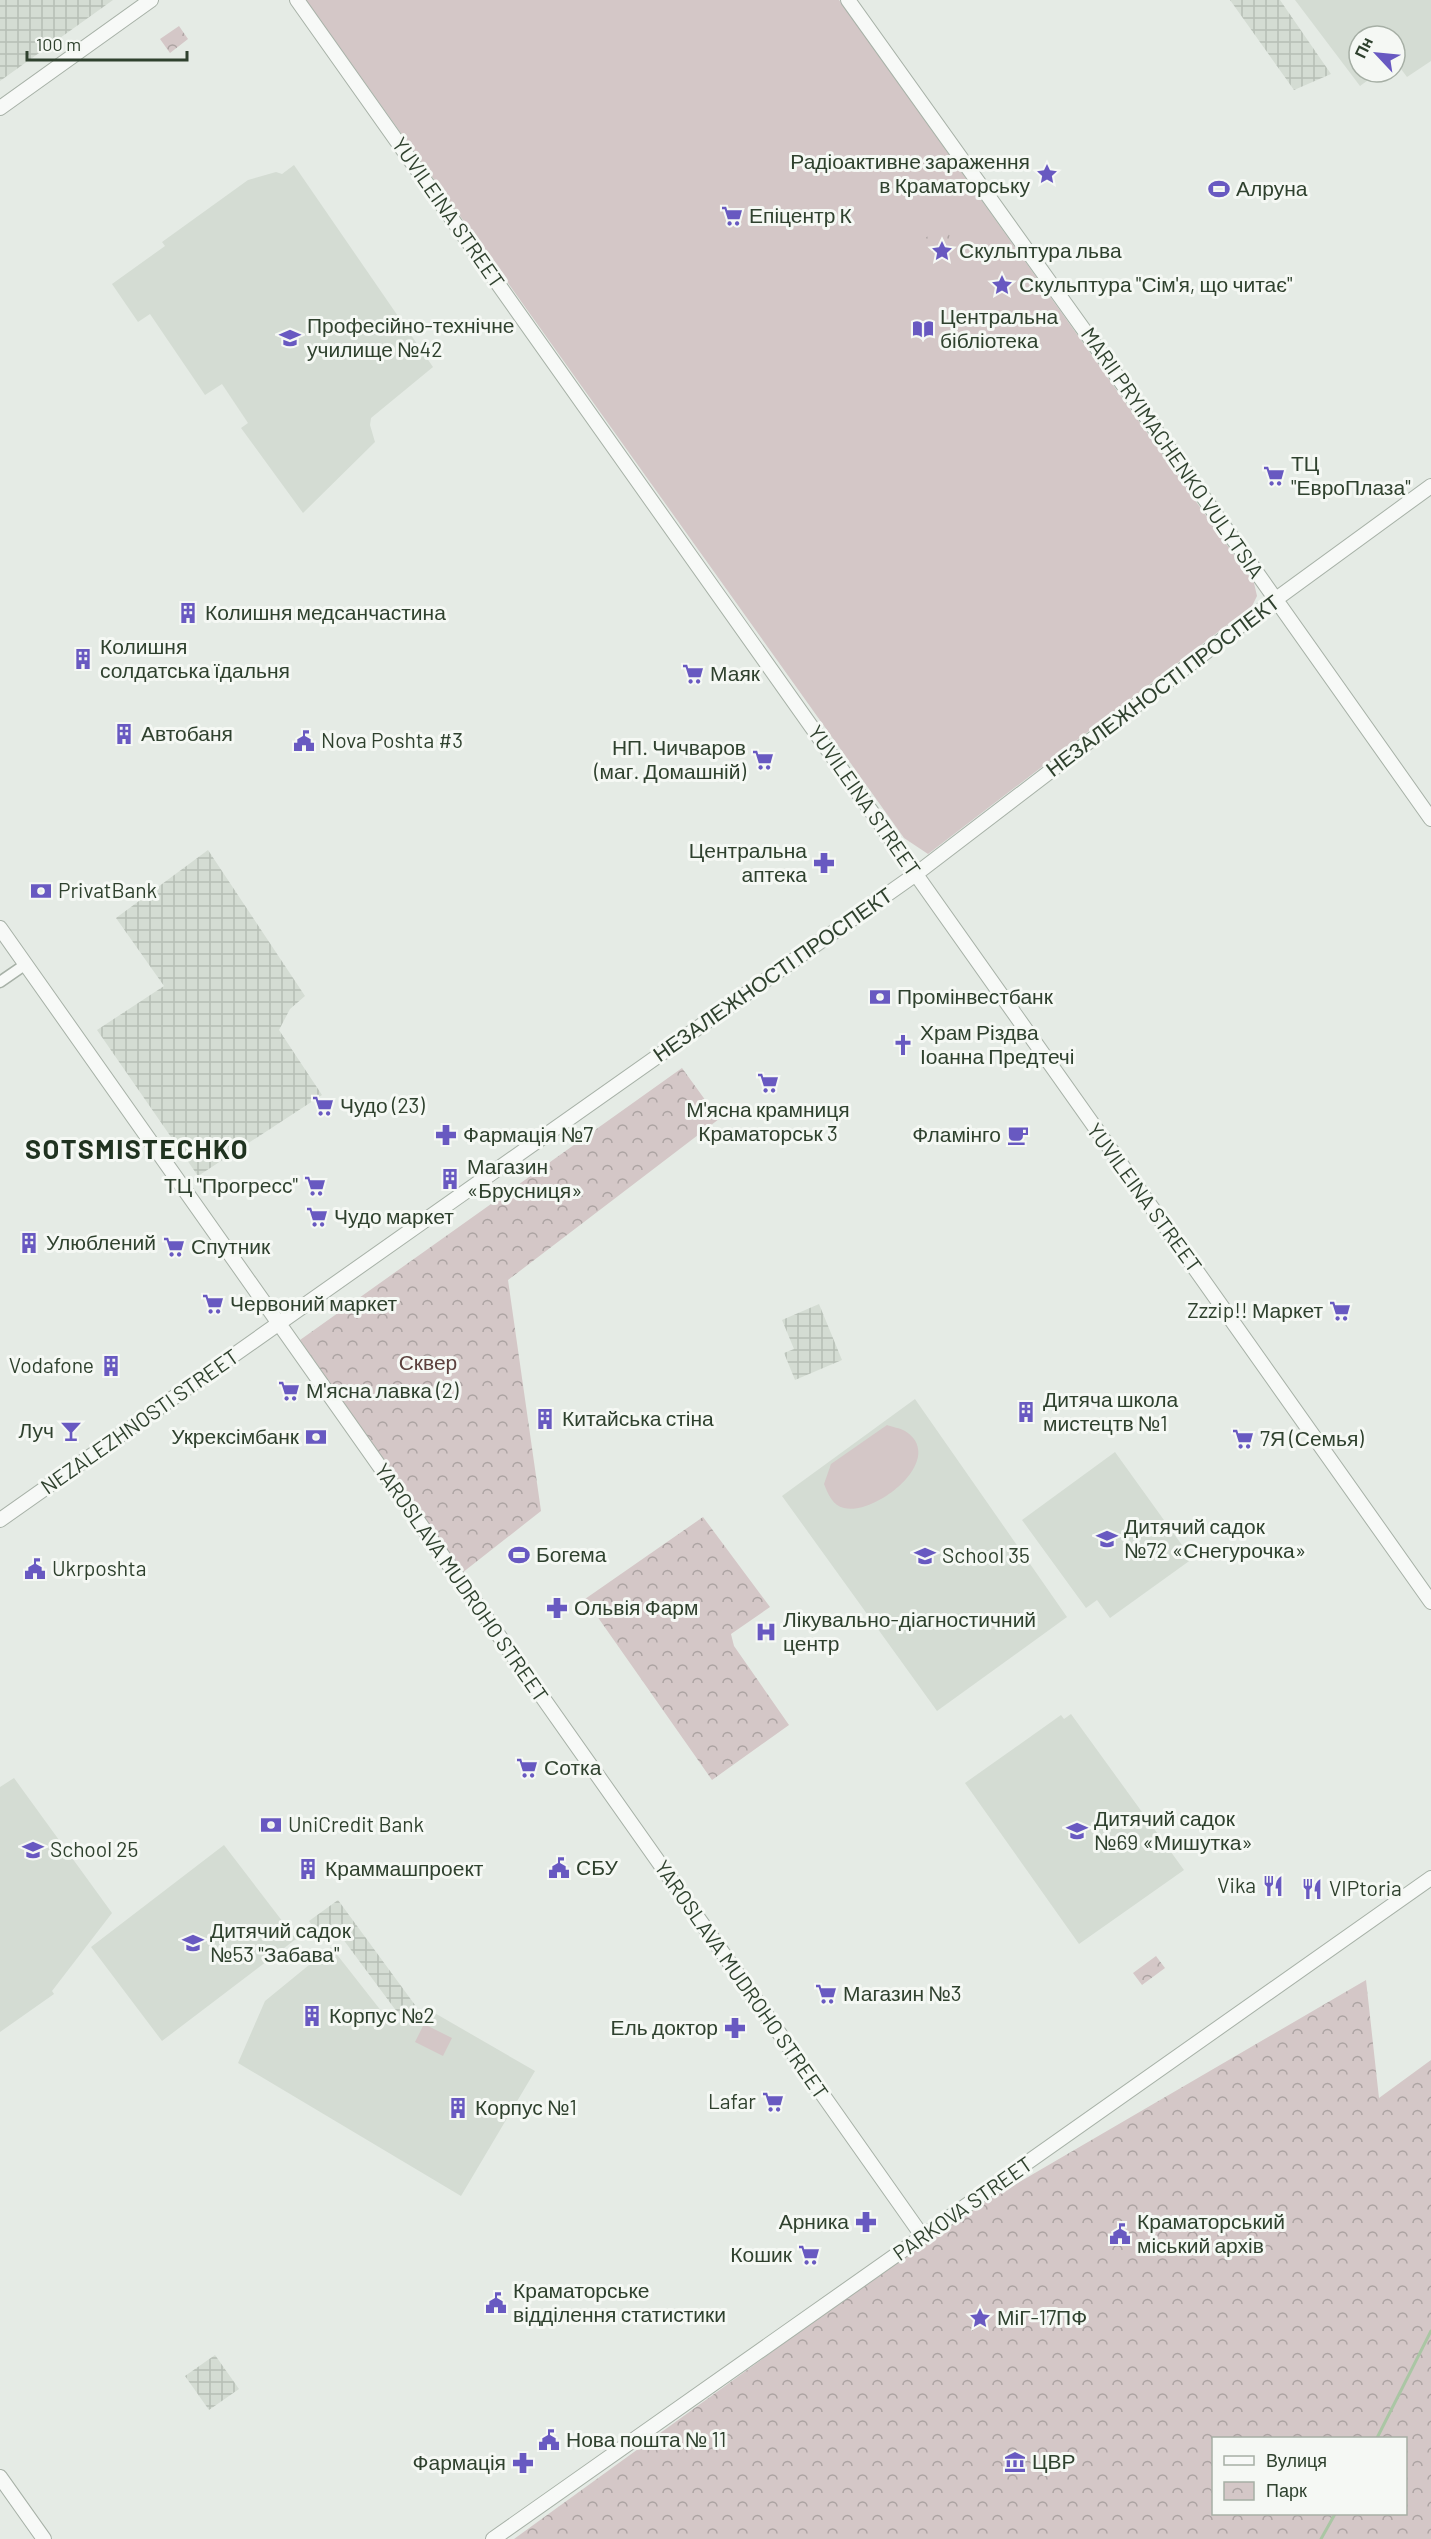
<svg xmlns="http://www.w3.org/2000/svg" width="1431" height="2539" font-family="Barlow,sans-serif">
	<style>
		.built { fill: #d4dcd3 }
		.industrial { fill: url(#industrial-grid) }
		.grass { fill: #d4c7c7 }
		.park { fill: url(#park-crowns); fill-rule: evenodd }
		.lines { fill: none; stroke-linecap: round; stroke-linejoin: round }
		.stream { stroke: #aac6a4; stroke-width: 3 }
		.minor-casing { stroke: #a7b1a7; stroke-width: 13 }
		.tertiary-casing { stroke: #a7b1a7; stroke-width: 16 }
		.minor { stroke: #f7f9f7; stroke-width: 10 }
		.tertiary { stroke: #f7f9f7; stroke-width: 14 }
		.labels { text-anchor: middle; stroke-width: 6; stroke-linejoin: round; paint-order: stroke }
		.poi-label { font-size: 21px; fill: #2f412e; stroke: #f5f8f4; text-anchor: start }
		.street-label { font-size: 21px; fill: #2f412e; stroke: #f5f8f4 }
		.park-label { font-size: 21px; fill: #5c403d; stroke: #f5f8f4 }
		.district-label { font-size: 27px; font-weight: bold; letter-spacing: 1.5px; fill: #203320; stroke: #f5f8f4 }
	</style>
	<defs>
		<pattern id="industrial-grid" width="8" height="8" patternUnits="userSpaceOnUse" patternTransform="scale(1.5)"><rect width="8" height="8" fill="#d4dcd3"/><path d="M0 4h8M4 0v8" fill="none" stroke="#b6beb5"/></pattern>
		<pattern id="park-crowns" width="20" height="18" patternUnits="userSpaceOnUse" patternTransform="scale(1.5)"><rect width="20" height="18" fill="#d4c7c7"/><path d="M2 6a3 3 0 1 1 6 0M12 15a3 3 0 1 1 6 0" fill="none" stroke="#aca3a2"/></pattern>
	</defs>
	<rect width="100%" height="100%" fill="#e5ebe5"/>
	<path class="built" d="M1295,0h136v61l-24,16 -12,-16v-25h-36v36h20l-19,14z
		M294,165l139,202 -62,51 -1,7 5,17 -72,71 -62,-85 7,-5 -26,-39 -17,11 -55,-81 -12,8 -26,-38 53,-38 -3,-4 86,-62 28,-8 6,2z
		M915,1399l152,218 -130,94 -155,-215z
		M1115,1452l77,107 -82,59 -13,-18 -11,8 -64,-88z
		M1071,1714l113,156 -105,74 -114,-161 96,-68 3,4z
		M14,1778l98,135 -60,78 2,3 -54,38v-245z
		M224,1845l72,94 -134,102 -71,-94z
		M331,1947l62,79 33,-18 109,63 -74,125 -223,-133 27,-62z"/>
	<path class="industrial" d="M0,0h113l-113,81z
		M1230,0h50l51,74 -37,16z
		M208,850l97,146 -15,13 -11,21 43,65 -124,81 -101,-146 67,-44 -48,-68z
		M819,1304l23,56 -47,20 -11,-27 10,-4 -12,-29z
		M338,1900l77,105 -15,11 -66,-89 -14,10 -11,-16z
		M215,2355l24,34 -30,21 -24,-34z"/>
	<path class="grass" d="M306,0h533l415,583 3,13 -5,10 -324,248 -24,-16z
		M887,1425c5,2 13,3 18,6 43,27 -29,85 -61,77 -11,-2 -16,-14 -20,-24l7,-20z
		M424,2024l28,14 -9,18 -28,-14z"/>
	<path class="park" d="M179,26l9,13 -18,14 -10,-14z
		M942,226l11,14 -21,15 -11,-14z
		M682,1068l37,51 -211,161 33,231 -79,62 -162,-233z
		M703,1517l67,90 -39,27 3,12 55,79 -77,55 -127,-181z
		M1156,1956l9,12 -23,17 -9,-12z
		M1366,1980l13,118 52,-38v479h-917l437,-317zM1214,2438h192v76h-192z"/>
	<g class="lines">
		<path class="stream" d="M1377,2438l54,-107
			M1321,2539l14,-25"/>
		<defs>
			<path id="minor" d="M0,982l26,-18"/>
			<path id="tertiary" d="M297,0l1134,1602
				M848,0c196,272 390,545 583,819
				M0,108l151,-108
				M0,928l923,1309
				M0,1520l916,-646 341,-261 174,-127
				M0,2477l44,62
				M493,2539l938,-661"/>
		</defs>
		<use href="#minor" class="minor-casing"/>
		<use href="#tertiary" class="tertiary-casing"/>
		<use href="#minor" class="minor"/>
		<use href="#tertiary" class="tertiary"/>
	</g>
	<defs>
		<symbol id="sight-bare" viewBox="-9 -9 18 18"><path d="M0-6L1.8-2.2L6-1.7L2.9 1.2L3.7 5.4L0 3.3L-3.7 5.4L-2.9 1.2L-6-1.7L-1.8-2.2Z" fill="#6859c1" stroke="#f5f8f4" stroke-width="2.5" paint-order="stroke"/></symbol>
		<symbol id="stadium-bare" viewBox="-9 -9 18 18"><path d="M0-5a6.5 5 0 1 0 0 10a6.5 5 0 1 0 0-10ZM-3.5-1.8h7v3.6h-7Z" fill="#6859c1" stroke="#f5f8f4" stroke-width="2.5" paint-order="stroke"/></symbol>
		<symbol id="supermarket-bare" viewBox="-9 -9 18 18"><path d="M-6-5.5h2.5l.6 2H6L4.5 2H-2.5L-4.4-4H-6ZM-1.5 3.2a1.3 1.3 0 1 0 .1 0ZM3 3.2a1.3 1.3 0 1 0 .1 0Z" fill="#6859c1" stroke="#f5f8f4" stroke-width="2.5" paint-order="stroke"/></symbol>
		<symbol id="library-bare" viewBox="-9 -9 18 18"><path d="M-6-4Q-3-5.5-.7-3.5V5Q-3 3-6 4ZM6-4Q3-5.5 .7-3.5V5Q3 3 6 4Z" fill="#6859c1" stroke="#f5f8f4" stroke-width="2.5" paint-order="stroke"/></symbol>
		<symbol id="university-bare" viewBox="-9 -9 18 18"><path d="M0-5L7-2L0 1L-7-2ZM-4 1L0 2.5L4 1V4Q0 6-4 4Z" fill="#6859c1" stroke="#f5f8f4" stroke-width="2.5" paint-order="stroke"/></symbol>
		<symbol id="building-bare" viewBox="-9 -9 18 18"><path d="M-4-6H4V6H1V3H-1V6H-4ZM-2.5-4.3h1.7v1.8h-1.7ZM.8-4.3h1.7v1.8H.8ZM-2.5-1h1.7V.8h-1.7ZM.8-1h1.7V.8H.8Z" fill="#6859c1" stroke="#f5f8f4" stroke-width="2.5" paint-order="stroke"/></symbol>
		<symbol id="civic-bare" viewBox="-9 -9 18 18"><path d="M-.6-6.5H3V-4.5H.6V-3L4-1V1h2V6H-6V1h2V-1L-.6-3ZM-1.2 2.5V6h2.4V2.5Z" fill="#6859c1" stroke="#f5f8f4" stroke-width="2.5" paint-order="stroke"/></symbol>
		<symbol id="pharmacy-bare" viewBox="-9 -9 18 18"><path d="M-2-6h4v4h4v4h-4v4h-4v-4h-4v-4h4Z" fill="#6859c1" stroke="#f5f8f4" stroke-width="2.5" paint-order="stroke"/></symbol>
		<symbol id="bank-bare" viewBox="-9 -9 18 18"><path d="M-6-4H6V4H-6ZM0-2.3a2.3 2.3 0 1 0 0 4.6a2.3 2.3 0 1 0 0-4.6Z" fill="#6859c1" stroke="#f5f8f4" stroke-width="2.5" paint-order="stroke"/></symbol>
		<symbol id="church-bare" viewBox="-9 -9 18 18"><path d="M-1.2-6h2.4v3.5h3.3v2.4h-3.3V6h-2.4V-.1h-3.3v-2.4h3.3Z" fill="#6859c1" stroke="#f5f8f4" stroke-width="2.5" paint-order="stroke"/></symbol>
		<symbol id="cafe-bare" viewBox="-9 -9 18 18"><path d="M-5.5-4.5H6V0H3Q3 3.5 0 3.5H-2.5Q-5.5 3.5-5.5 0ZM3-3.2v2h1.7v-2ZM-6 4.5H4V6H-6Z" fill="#6859c1" stroke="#f5f8f4" stroke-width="2.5" paint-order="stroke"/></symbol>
		<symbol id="bar-bare" viewBox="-9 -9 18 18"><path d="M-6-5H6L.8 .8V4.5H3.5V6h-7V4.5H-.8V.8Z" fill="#6859c1" stroke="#f5f8f4" stroke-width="2.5" paint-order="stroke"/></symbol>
		<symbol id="school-bare" viewBox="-9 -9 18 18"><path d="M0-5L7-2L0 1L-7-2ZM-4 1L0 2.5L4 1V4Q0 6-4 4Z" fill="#6859c1" stroke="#f5f8f4" stroke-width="2.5" paint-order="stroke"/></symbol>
		<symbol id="hospital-bare" viewBox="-9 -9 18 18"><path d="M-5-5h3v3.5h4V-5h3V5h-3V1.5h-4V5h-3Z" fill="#6859c1" stroke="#f5f8f4" stroke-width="2.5" paint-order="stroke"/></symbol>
		<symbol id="restaurant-bare" viewBox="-9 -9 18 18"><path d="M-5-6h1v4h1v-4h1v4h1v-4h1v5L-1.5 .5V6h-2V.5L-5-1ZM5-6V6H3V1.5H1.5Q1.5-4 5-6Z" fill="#6859c1" stroke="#f5f8f4" stroke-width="2.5" paint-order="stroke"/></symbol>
		<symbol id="museum-bare" viewBox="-9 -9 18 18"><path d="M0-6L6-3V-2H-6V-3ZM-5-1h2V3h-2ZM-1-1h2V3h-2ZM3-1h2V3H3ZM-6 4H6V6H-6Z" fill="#6859c1" stroke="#f5f8f4" stroke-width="2.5" paint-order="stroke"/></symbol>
	</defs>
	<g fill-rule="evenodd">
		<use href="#sight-bare" x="1032" y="159" width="30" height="30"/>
		<use href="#stadium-bare" x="1204" y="174" width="30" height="30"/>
		<use href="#supermarket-bare" x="717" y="201" width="30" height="30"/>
		<use href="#sight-bare" x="927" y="236" width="30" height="30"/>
		<use href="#sight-bare" x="987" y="270" width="30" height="30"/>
		<use href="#library-bare" x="908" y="314" width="30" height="30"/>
		<use href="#university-bare" x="275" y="323" width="30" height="30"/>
		<use href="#supermarket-bare" x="1259" y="461" width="30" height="30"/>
		<use href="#building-bare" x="173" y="598" width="30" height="30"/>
		<use href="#building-bare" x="68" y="644" width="30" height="30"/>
		<use href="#supermarket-bare" x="678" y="659" width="30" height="30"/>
		<use href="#building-bare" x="109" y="719" width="30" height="30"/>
		<use href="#civic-bare" x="289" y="726" width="30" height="30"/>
		<use href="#supermarket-bare" x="748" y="745" width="30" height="30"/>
		<use href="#pharmacy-bare" x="809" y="848" width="30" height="30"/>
		<use href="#bank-bare" x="26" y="876" width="30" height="30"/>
		<use href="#bank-bare" x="865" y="982" width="30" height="30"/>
		<use href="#church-bare" x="888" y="1030" width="30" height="30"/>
		<use href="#supermarket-bare" x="753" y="1068" width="30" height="30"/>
		<use href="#supermarket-bare" x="308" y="1091" width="30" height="30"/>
		<use href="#pharmacy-bare" x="431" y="1120" width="30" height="30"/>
		<use href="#cafe-bare" x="1003" y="1120" width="30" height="30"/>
		<use href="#building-bare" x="435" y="1164" width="30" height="30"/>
		<use href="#supermarket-bare" x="300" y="1171" width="30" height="30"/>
		<use href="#supermarket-bare" x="302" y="1202" width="30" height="30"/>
		<use href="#building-bare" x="14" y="1228" width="30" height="30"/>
		<use href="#supermarket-bare" x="159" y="1232" width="30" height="30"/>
		<use href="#supermarket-bare" x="198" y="1289" width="30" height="30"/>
		<use href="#supermarket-bare" x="1325" y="1296" width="30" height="30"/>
		<use href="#building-bare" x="96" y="1351" width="30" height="30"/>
		<use href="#supermarket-bare" x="274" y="1376" width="30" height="30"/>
		<use href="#building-bare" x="1011" y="1397" width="30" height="30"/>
		<use href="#building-bare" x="530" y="1404" width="30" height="30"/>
		<use href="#bar-bare" x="56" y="1416" width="30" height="30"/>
		<use href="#bank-bare" x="301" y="1422" width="30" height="30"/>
		<use href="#supermarket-bare" x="1228" y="1424" width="30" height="30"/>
		<use href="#school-bare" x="1092" y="1524" width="30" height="30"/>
		<use href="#stadium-bare" x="504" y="1540" width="30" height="30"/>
		<use href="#school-bare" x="910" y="1541" width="30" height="30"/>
		<use href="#civic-bare" x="20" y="1554" width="30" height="30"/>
		<use href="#pharmacy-bare" x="542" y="1593" width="30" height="30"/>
		<use href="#hospital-bare" x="751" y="1617" width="30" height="30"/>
		<use href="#supermarket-bare" x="512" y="1753" width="30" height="30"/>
		<use href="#bank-bare" x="256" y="1810" width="30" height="30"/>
		<use href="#school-bare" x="1062" y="1816" width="30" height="30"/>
		<use href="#school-bare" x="18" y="1835" width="30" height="30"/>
		<use href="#civic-bare" x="544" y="1853" width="30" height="30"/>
		<use href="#building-bare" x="293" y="1854" width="30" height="30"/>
		<use href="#restaurant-bare" x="1258" y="1871" width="30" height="30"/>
		<use href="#restaurant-bare" x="1297" y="1874" width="30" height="30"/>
		<use href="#school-bare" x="178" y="1928" width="30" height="30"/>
		<use href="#supermarket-bare" x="811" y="1979" width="30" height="30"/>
		<use href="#building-bare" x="297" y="2001" width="30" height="30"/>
		<use href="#pharmacy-bare" x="720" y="2013" width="30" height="30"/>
		<use href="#supermarket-bare" x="758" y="2087" width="30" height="30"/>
		<use href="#building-bare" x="443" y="2093" width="30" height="30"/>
		<use href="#pharmacy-bare" x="851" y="2207" width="30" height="30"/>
		<use href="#civic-bare" x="1105" y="2219" width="30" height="30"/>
		<use href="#supermarket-bare" x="794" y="2240" width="30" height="30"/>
		<use href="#civic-bare" x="481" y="2288" width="30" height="30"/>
		<use href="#sight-bare" x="965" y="2303" width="30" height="30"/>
		<use href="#civic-bare" x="534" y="2425" width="30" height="30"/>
		<use href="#museum-bare" x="1000" y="2447" width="30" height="30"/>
		<use href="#pharmacy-bare" x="508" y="2448" width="30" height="30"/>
	</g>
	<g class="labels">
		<g class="poi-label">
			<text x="1030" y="169" text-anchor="end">Радіоактивне зараження<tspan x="1030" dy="24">в Краматорську</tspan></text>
			<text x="1236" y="196">Алруна</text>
			<text x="749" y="223">Епіцентр К</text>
			<text x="959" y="258">Скульптура льва</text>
			<text x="1019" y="292">Скульптура "Сім'я, що читає"</text>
			<text x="940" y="324">Центральна<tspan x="940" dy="24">бібліотека</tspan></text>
			<text x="307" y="333">Професійно-технічне<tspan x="307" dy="24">училище №42</tspan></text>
			<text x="1291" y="471">ТЦ<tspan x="1291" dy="24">"ЕвроПлаза"</tspan></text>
			<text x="205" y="620">Колишня медсанчастина</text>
			<text x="100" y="654">Колишня<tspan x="100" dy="24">солдатська їдальня</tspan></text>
			<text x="710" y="681">Маяк</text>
			<text x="141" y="741">Автобаня</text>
			<text x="321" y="748">Nova Poshta #3</text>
			<text x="746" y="755" text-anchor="end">НП. Чичваров<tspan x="746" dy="24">(маг. Домашній)</tspan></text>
			<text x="807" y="858" text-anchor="end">Центральна<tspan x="807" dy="24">аптека</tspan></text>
			<text x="58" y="898">PrivatBank</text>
			<text x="897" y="1004">Промінвестбанк</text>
			<text x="920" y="1040">Храм Різдва<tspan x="920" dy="24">Іоанна Предтечі</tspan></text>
			<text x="340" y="1113">Чудо (23)</text>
			<text x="768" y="1117" text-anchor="middle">М'ясна крамниця<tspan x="768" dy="24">Краматорськ 3</tspan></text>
			<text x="463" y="1142">Фармація №7</text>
			<text x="1001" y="1142" text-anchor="end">Фламінго</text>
			<text x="467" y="1174">Магазин<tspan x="467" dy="24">«Брусниця»</tspan></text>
			<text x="298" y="1193" text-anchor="end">ТЦ "Прогресс"</text>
			<text x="334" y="1224">Чудо маркет</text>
			<text x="46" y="1250">Улюблений</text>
			<text x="191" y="1254">Спутник</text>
			<text x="230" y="1311">Червоний маркет</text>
			<text x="1323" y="1318" text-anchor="end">Zzzip!! Маркет</text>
			<text x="94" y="1373" text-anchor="end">Vodafone</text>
			<text x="306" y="1398">М'ясна лавка (2)</text>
			<text x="1043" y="1407">Дитяча школа<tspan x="1043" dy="24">мистецтв №1</tspan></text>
			<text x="562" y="1426">Китайська стіна</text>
			<text x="54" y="1438" text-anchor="end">Луч</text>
			<text x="299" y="1444" text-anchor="end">Укрексімбанк</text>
			<text x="1260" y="1446">7Я (Семья)</text>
			<text x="1124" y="1534">Дитячий садок<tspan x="1124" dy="24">№72 «Снегурочка»</tspan></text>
			<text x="536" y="1562">Богема</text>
			<text x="942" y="1563">School 35</text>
			<text x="52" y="1576">Ukrposhta</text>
			<text x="574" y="1615">Ольвія Фарм</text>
			<text x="783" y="1627">Лікувально-діагностичний<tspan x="783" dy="24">центр</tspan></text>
			<text x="544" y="1775">Сотка</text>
			<text x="1094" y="1826">Дитячий садок<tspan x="1094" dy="24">№69 «Мишутка»</tspan></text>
			<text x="288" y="1832">UniCredit Bank</text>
			<text x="50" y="1857">School 25</text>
			<text x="576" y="1875">СБУ</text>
			<text x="325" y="1876">Краммашпроект</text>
			<text x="1256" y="1893" text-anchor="end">Vika</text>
			<text x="1329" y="1896">VIPtoria</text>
			<text x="210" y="1938">Дитячий садок<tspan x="210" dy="24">№53 "Забава"</tspan></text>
			<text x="843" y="2001">Магазин №3</text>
			<text x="329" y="2023">Корпус №2</text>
			<text x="718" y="2035" text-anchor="end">Ель доктор</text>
			<text x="756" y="2109" text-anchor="end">Lafar</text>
			<text x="475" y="2115">Корпус №1</text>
			<text x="849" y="2229" text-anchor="end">Арника</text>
			<text x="1137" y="2229">Краматорський<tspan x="1137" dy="24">міський архів</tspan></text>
			<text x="792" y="2262" text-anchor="end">Кошик</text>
			<text x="513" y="2298">Краматорське<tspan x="513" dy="24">відділення статистики</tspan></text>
			<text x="997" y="2325">МіГ-17ПФ</text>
			<text x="566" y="2447">Нова пошта № 11</text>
			<text x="1032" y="2469">ЦВР</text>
			<text x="506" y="2470" text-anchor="end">Фармація</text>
		</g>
		<g class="street-label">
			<text transform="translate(448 213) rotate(55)" y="7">YUVILEINA STREET</text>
			<text transform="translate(1172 453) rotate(55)" y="7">MARII PRYIMACHENKO VULYTSIA</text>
			<text transform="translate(1163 686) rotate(-37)" y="7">НЕЗАЛЕЖНОСТІ ПРОСПЕКТ</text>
			<text transform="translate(864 801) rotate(55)" y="7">YUVILEINA STREET</text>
			<text transform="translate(773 975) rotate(-35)" y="7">НЕЗАЛЕЖНОСТІ ПРОСПЕКТ</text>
			<text transform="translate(1144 1198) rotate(54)" y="7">YUVILEINA STREET</text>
			<text transform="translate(140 1422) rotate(-35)" y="7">NEZALEZHNOSTI STREET</text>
			<text transform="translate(461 1583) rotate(55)" y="7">YAROSLAVA MUDROHO STREET</text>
			<text transform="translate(741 1980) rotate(55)" y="7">YAROSLAVA MUDROHO STREET</text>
			<text transform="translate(963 2209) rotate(-35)" y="7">PARKOVA STREET</text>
		</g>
		<g class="park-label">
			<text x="428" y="1370">Сквер</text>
		</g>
		<g class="district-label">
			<text x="137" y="1159">SOTSMISTECHKO</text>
		</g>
	</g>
	<rect x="1212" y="2437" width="195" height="78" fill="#f5f8f4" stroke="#a6afa5" stroke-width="1.5"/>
	<rect x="1224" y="2456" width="30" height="9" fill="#f7f9f7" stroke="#a6afa5" stroke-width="1.5"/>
	<text x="1266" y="2467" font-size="18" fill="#2f412e">Вулиця</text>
	<rect x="1224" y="2482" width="30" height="18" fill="url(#park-crowns)" stroke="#a6afa5" stroke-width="1.5"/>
	<text x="1266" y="2497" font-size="18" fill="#2f412e">Парк</text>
	<g transform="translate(1377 54) rotate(296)"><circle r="28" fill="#f5f8f4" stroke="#a6afa5" stroke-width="1.5"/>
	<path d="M0-4.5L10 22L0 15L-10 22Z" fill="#6859c1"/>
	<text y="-9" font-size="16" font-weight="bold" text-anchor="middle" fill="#2f412e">Пн</text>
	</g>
	<path d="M27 51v9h160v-9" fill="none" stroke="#2f412e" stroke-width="3"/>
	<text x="36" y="51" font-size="18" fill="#2f412e" stroke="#f5f8f4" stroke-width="4.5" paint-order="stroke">100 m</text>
</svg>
